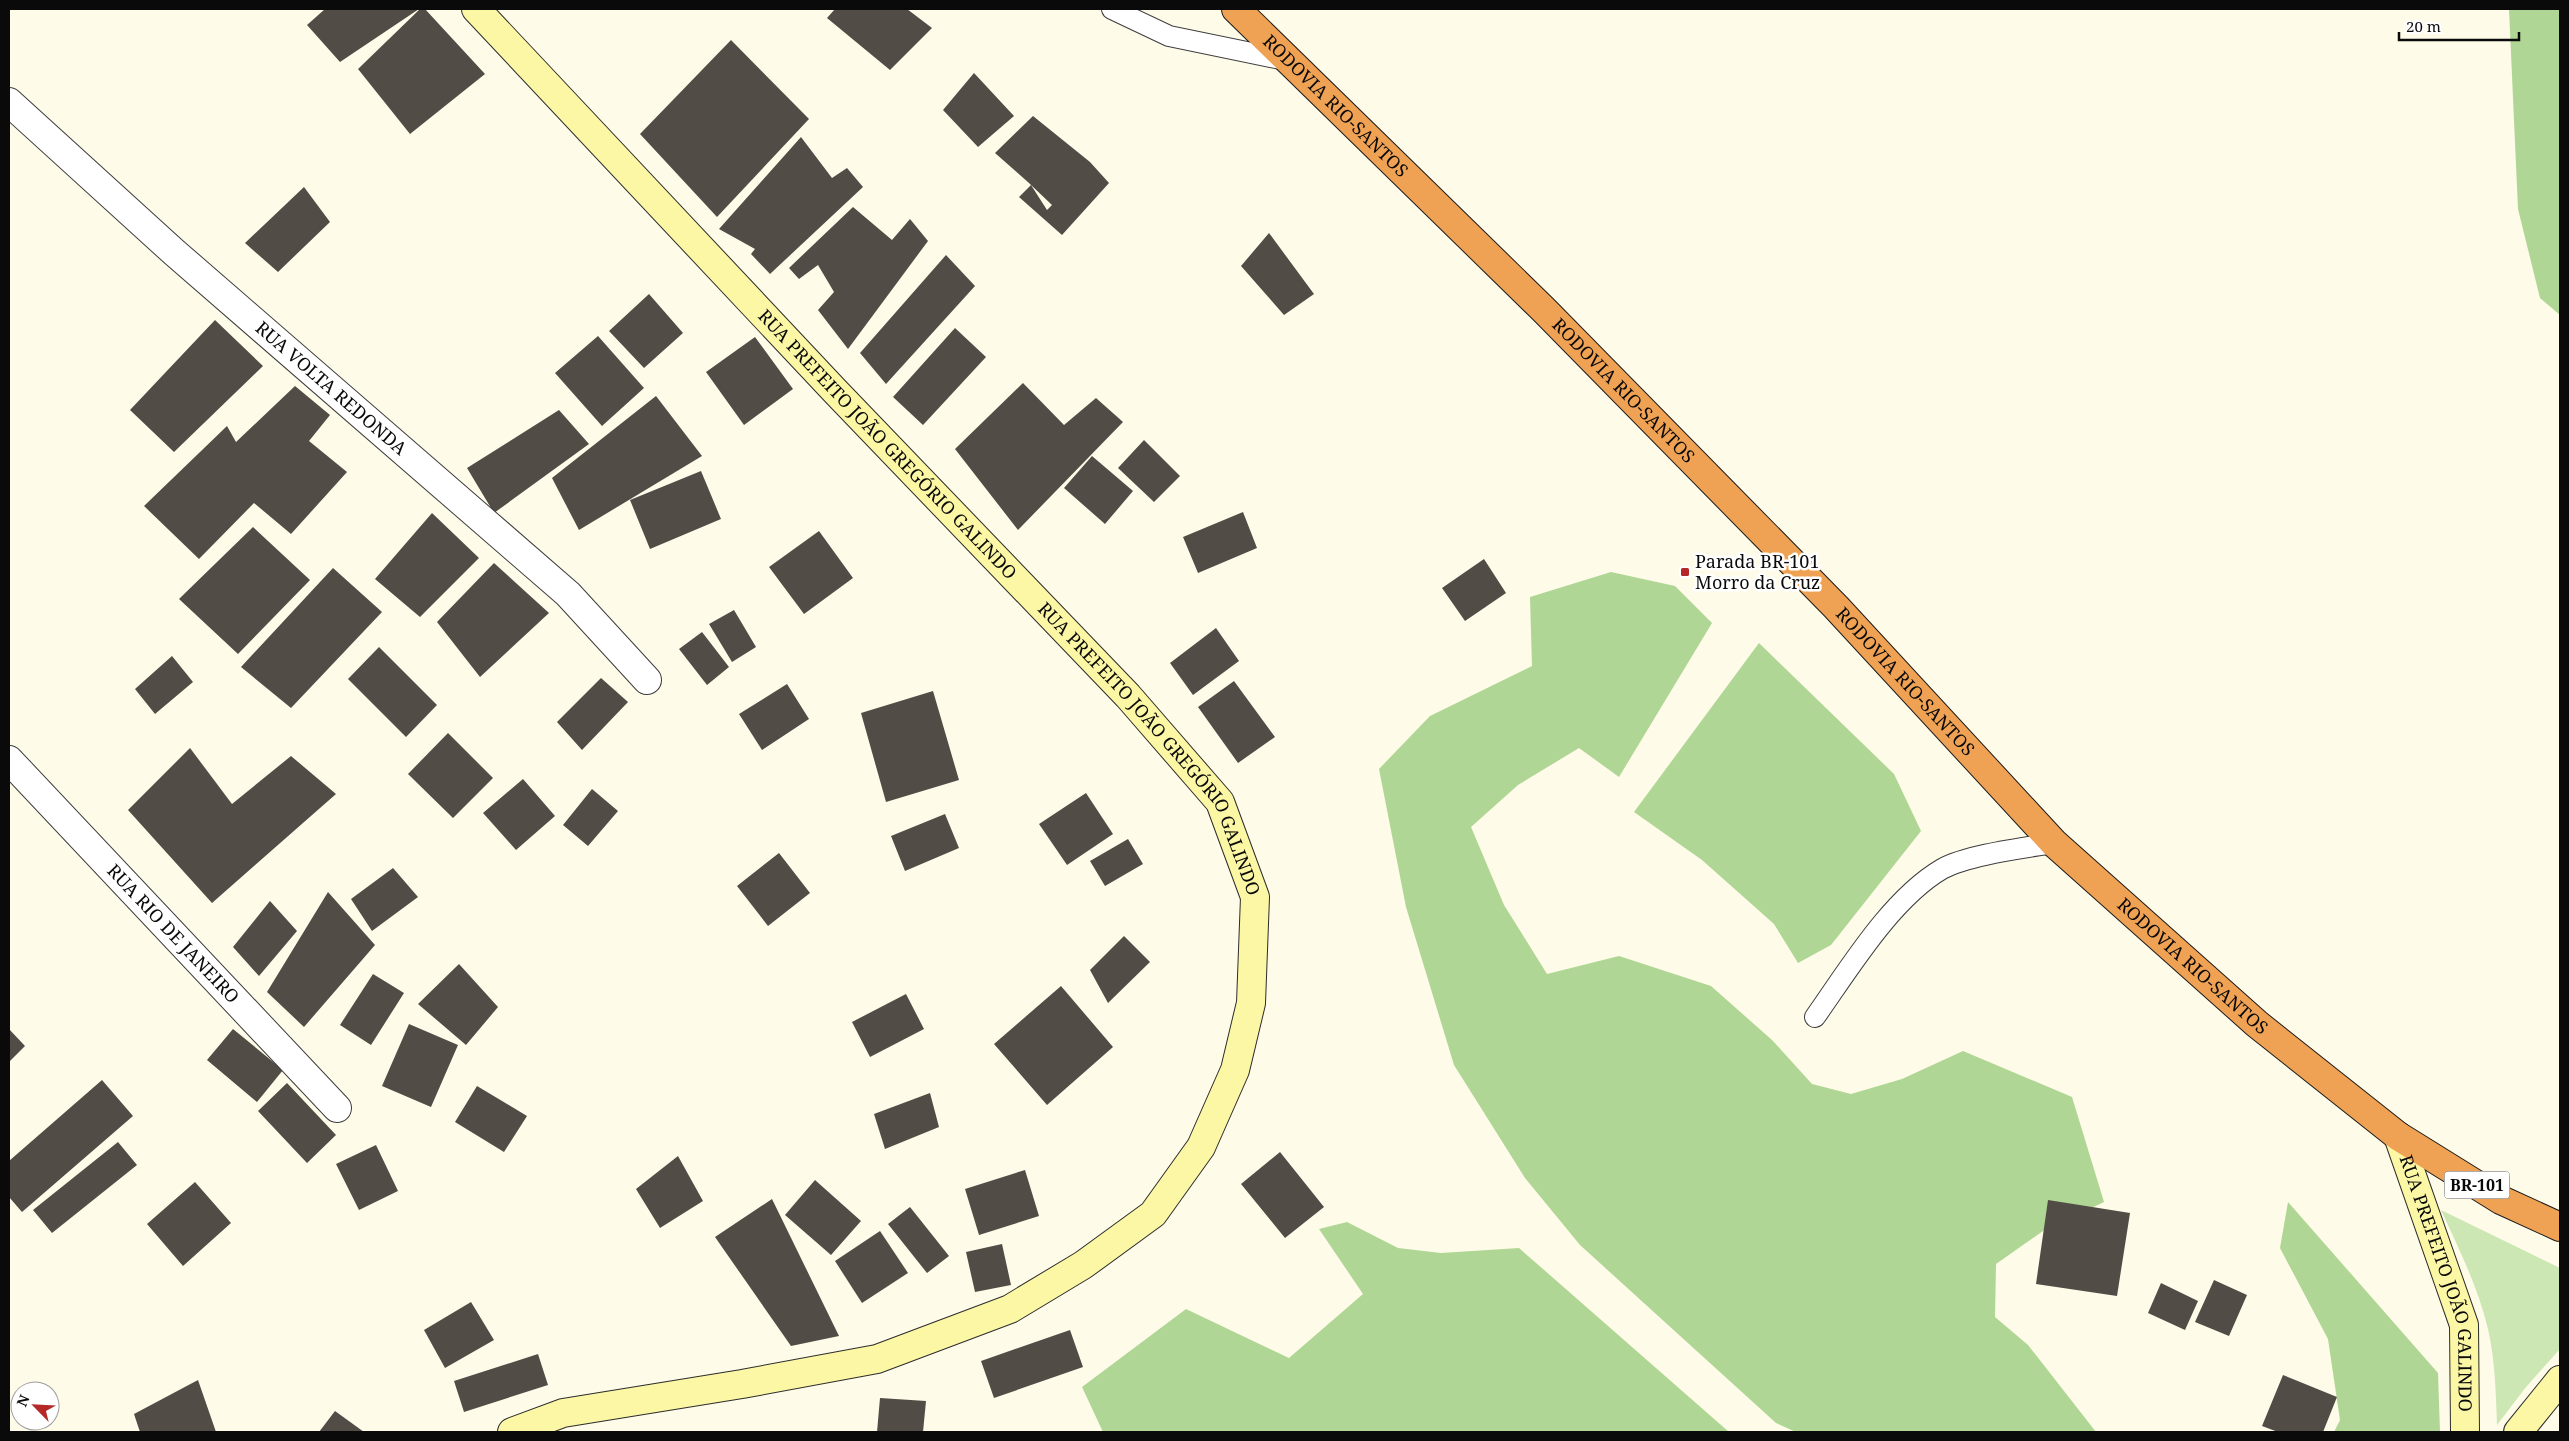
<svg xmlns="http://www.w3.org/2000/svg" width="2569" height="1441" font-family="'Noto Serif',serif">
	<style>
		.green { fill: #cce6b4 }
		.forest { fill: #afd694 }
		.building { fill: #524c47 }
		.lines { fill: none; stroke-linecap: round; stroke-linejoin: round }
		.lane-casing { stroke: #3d3d3d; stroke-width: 22 }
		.street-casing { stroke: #3d3d3d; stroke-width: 30 }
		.secondary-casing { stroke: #2c2c2c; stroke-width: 30 }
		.highway-casing { stroke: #1b1b1b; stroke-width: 30 }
		.lane { stroke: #fff; stroke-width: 20 }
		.street { stroke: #fff; stroke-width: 28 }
		.secondary { stroke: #fcf7a5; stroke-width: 28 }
		.highway { stroke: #f0a254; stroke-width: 28 }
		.poi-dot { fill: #b42828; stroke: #fff; stroke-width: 2 }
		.labels { text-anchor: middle; stroke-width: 5; stroke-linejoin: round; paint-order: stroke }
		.shield { fill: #fff; stroke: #545454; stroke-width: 1 }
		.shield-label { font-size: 16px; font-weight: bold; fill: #0a0a0a }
		.street-label { font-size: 18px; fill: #0a0a0a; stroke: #fff }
		.poi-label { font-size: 18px; fill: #0a0a0a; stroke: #fff; text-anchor: start }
	</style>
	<rect width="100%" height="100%" fill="#fefbe8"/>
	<path class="green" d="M2441,1210l119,58v81l-34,38 -29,38c-1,-32 -2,-65 -9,-96 -10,-42 -29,-80 -47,-119z"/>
	<path class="forest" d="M2509,9h51v306l-20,-17 -22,-89z
		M1611,572l64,14 37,37 -93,154 -40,-29 -61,37 -47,42 33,78 43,69 72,-18 92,30 61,54 40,44 39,10 51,-15 61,-28 109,46 32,105 -61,29 -47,33 -1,53 33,28 68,87h-300l-20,-9 -196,-178 -55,-67 -71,-113 -48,-158 -27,-138 51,-53 102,-50 -2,-69z
		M1759,643l135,131 27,57 -90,114 -33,18 -24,-39 -72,-64 -68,-48z
		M2288,1202l150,171 2,59h-106l6,-12 -12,-81 -48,-91z
		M1347,1222l51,26 43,5 78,-5 210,184h-626l-21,-45 104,-78 103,49 74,-64 -44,-65z"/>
	<path class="building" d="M325,9h94l-79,53 -33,-37z
		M420,9h5l60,65 -75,60 -52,-65z
		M835,9h72l25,19 -42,42 -63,-52z
		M731,40l78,79 -92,98 -77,-83z
		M974,73l40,43 -36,31 -35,-37z
		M1033,116l57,46 19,21 -47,52 -43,-38 12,-12 16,25 5,-5 -21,-20 -2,-2 -34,-30z
		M801,137l31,41 15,-10 16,19 -93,87 -19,-20 4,-5 -36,-20z
		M304,187l26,35 -52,50 -33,-29z
		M853,207l39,33 18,-21 18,22 -80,108 -30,-39 16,-18 -16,-27 -19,14 -10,-11z
		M1269,233l45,61 -30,21 -43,-49z
		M946,255l29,31 -89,98 -26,-31z
		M649,294l34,39 -39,35 -35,-37z
		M215,320l48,46 -89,86 -44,-42z
		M955,328l31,29 -63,68 -30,-28z
		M598,336l46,52 -42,38 -47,-53z
		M755,337l38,52 -49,36 -38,-53z
		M1023,383l41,42 32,-27 27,24 -105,108 -63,-81z
		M295,386l35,29 -21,26 38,31 -56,62 -37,-31 -55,56 -55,-53 83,-80 9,16z
		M656,396l46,60 -123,74 -27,-52z
		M559,410l30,34 -95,69 -27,-45z
		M1144,440l36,36 -26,26 -36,-34z
		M1092,456l41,35 -28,33 -41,-36z
		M701,471l20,48 -71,30 -20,-49z
		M1243,512l14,36 -59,25 -15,-36z
		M432,513l47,45 -59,59 -45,-38z
		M253,527l57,53 -72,74 -59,-55z
		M819,531l34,47 -49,36 -35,-47z
		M1484,559l22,34 -41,28 -23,-33z
		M494,563l55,50 -69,64 -43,-55z
		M333,568l49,44 -91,96 -50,-41z
		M734,610l22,37 -24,15 -23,-38z
		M1216,628l23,33 -46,34 -23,-32z
		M702,632l27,35 -22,18 -28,-36z
		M379,647l58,58 -31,32 -58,-58z
		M172,656l21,26 -38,32 -20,-25z
		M601,678l27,24 -46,48 -25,-28z
		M1234,681l41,56 -37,26 -40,-56z
		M787,684l22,35 -47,31 -23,-36z
		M933,691l26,89 -73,22 -25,-89z
		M448,733l45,45 -40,40 -45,-44z
		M190,748l42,56 59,-48 45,38 -124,109 -84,-93z
		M523,779l32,37 -39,34 -33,-37z
		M592,789l26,22 -30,35 -25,-21z
		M1086,793l27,41 -46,31 -28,-41z
		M945,814l14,34 -54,23 -14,-35z
		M1128,839l15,25 -38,22 -15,-25z
		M779,853l31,40 -42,33 -31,-40z
		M393,868l25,29 -46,34 -21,-32z
		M328,892l47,53 -71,82 -37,-35z
		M270,901l27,30 -38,45 -26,-29z
		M1124,936l26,26 -42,41 -18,-33z
		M459,964l39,43 -32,38 -48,-41z
		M373,974l31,19 -33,52 -31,-20z
		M1061,986l52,61 -66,58 -53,-61z
		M906,994l18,35 -54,28 -18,-35z
		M409,1024l49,21 -27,62 -49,-21z
		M9,1029l16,17 -16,16z
		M233,1029l50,41 -26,32 -50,-42z
		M102,1080l31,36 -111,96 -13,-15v-36z
		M287,1083l49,52 -29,28 -49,-52z
		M477,1086l50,30 -23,36 -49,-30z
		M930,1093l9,34 -54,22 -11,-35z
		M118,1142l19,23 -85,68 -19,-23z
		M376,1145l22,46 -39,19 -23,-46z
		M1280,1152l44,55 -39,31 -44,-54z
		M678,1156l25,45 -43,27 -24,-39z
		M1025,1170l14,46 -60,19 -14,-46z
		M815,1180l46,41 -30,34 -46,-40z
		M195,1182l36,41 -48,43 -36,-42z
		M772,1199l67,137 -48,10 -76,-109z
		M2048,1200l82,13 -13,83 -81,-12z
		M910,1207l39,49 -22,17 -39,-49z
		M880,1231l28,42 -46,30 -27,-42z
		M1002,1244l9,41 -36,7 -9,-40z
		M2214,1280l33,15 -18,41 -34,-14z
		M2161,1283l37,18 -13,29 -37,-17z
		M471,1302l23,38 -49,28 -21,-38z
		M1070,1330l13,37 -89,31 -13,-37z
		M538,1354l10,31 -84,27 -10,-31z
		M2283,1375l54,22 -14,35h-45l-16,-6z
		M198,1380l18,52h-76l-6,-18z
		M880,1398l46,3 -3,31h-46z
		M335,1411l29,21h-45z"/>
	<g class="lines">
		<defs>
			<path id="lane" d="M1112,9l57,27 121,25
				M1815,1017c34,-48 76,-118 127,-148 25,-14 82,-21 112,-26"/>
			<g id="street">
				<path id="s1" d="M9,102l166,151 393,341 79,86"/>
				<path id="s2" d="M9,760l328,348"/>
			</g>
			<g id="secondary">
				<path id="s3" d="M476,9l359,382 293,305 92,106 35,95 -4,106 -16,67 -34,77 -48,67 -70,51 -73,44 -133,50 -135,25 -179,29 -51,19"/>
				<path id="s4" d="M2398,1136l66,189 1,107"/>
				<path d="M2518,1432l42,-52"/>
			</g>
			<g id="highway">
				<path id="s5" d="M1236,9l308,301 292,297 218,236 203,181 141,112 103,64 59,27"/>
			</g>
		</defs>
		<use href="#lane" class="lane-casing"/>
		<use href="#street" class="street-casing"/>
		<use href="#secondary" class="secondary-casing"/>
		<use href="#highway" class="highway-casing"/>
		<use href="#lane" class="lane"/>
		<use href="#street" class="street"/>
		<use href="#secondary" class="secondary"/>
		<use href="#highway" class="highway"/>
	</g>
	<rect class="poi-dot" x="1680" y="567" width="10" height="10" rx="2.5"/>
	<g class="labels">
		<rect class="shield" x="2444.5" y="1171.5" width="65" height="27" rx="4"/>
		<g class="shield-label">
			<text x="2477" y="1191">BR-101</text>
		</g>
		<g class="street-label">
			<text dy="6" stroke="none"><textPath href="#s5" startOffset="139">RODOVIA RIO-SANTOS</textPath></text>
			<text dy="6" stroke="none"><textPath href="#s1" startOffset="431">RUA VOLTA REDONDA</textPath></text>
			<text dy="6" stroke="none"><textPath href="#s5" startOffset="544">RODOVIA RIO-SANTOS</textPath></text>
			<text dy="6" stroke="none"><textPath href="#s3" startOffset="599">RUA PREFEITO JOÃO GREGÓRIO GALINDO</textPath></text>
			<text dy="6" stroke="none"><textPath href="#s5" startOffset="949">RODOVIA RIO-SANTOS</textPath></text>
			<text dy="6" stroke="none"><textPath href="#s3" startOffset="1004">RUA PREFEITO JOÃO GREGÓRIO GALINDO</textPath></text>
			<text dy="6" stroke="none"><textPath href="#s2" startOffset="239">RUA RIO DE JANEIRO</textPath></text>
			<text dy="6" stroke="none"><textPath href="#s5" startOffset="1354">RODOVIA RIO-SANTOS</textPath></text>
			<text dy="6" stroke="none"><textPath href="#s4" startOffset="154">RUA PREFEITO JOÃO GALINDO</textPath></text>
		</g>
		<g class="poi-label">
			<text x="1695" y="568">Parada BR-101<tspan x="1695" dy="21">Morro da Cruz</tspan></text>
		</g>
	</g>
	<rect width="2569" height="1441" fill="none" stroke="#0a0a0a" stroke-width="20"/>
	<g transform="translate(35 1406) rotate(294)"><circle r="24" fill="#ffffff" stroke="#9d9d9d"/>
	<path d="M0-4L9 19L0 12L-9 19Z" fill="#b42828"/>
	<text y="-8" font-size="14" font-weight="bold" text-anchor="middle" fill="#0a0a0a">N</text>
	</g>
	<path d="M2399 32v8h120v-8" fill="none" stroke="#0a0a0a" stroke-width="2.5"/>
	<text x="2406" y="32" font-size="15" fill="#0a0a0a" stroke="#ffffff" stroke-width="4" paint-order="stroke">20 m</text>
</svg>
